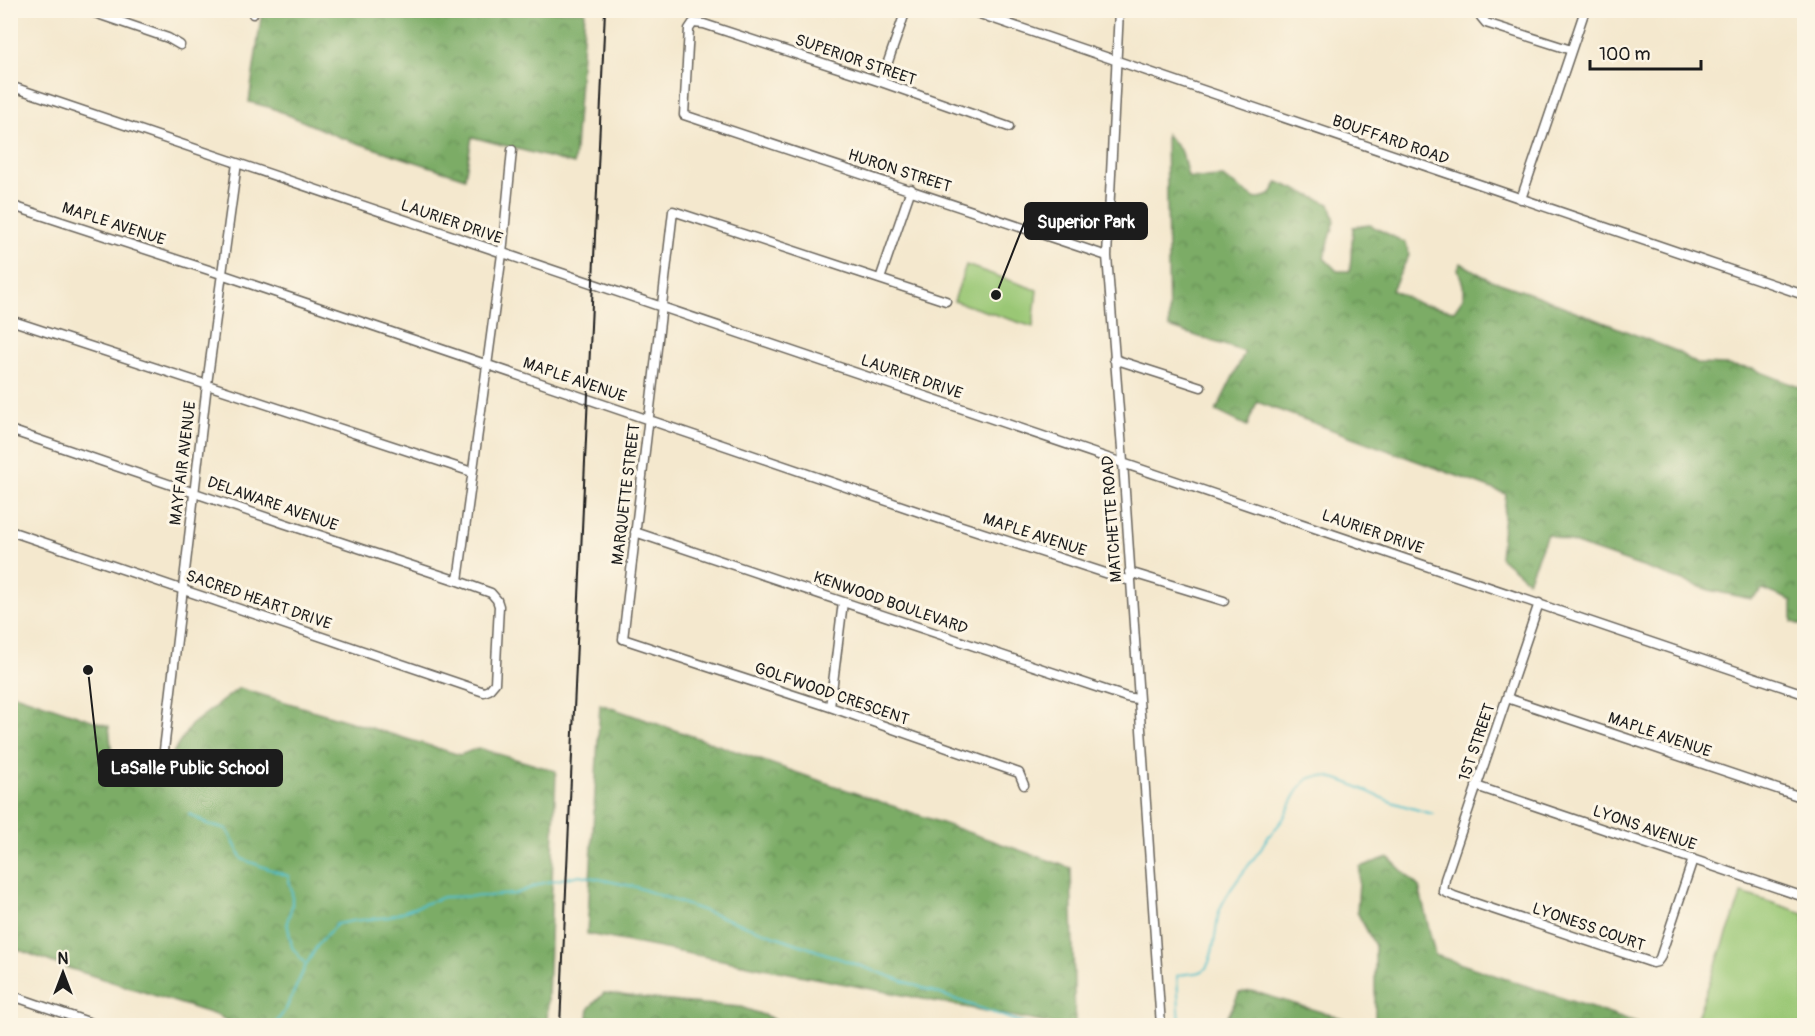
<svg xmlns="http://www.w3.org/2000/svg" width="1815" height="1036" font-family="Pangolin,sans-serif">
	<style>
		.green { fill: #9ac775; stroke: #5b7248; stroke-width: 1.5 }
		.forest { fill: url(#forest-crowns); stroke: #4c6441; stroke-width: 1.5 }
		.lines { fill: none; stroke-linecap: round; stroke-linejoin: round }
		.stream { stroke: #51bfc9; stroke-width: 2 }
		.minor-casing { stroke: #68635a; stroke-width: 11 }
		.minor { stroke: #fff; stroke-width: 8 }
		.rail { stroke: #1c1c1c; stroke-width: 2 }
		.labels { text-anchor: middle; stroke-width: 6; stroke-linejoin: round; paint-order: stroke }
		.street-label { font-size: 16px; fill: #1c1c1c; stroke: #fcf5e5 }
		.leader { fill: none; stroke: #1c1c1c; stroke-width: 2 }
		.callout-dot { fill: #1c1c1c; stroke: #fcf5e5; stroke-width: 2 }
		.callout { fill: #1c1c1c; stroke: #1c1c1c; stroke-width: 2 }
		.callout-label { font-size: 18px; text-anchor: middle; font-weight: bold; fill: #fff }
	</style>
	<defs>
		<pattern id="forest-crowns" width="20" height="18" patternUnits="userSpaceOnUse" patternTransform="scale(1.5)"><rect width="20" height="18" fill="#7bac66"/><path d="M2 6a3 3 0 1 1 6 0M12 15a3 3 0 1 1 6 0" fill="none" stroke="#648b53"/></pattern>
	</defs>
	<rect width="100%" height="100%" fill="#fcf5e5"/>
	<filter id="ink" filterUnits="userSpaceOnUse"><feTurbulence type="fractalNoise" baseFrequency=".0167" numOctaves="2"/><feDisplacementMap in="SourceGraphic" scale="12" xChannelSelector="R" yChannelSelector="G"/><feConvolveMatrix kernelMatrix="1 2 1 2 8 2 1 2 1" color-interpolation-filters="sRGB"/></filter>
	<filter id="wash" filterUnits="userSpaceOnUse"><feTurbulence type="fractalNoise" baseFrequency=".008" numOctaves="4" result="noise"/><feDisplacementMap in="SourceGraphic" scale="24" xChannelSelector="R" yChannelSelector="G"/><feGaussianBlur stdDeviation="1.35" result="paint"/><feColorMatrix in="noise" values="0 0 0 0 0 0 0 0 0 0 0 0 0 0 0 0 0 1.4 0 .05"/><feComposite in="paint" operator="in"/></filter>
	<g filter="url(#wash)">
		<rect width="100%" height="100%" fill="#f4e8ce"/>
		<path class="green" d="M966,265l71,25 -4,37 -79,-26z
			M1742,893l62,20v112h-110z"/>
		<path class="forest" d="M262,11h323l-11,153 -102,-27 -7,41 -126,-41 -67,-29 -23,-6z
			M1166,134l16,18 6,25 16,1 19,-1 33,22 14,-4 8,-13 52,22 5,17 -11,37 13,13h13l3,-44 17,-2 36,18 3,12 -17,35 28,14 34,7 9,-13v-13l-5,-16 3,-6 27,16 47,16 141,56 21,13 29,1 27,4 51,20v237l-12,-4v-21l-29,-12 -12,10 -42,-9 -162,-56 -19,47 -28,-24 6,-63 -249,-92 -10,24 -31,-15 29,-59 -76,-25z
			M239,688l221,67 18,-7 78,23 -9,254h-313l-15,-9 -157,-50 -51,-19 -1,-251 5,-2 94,32 4,37 44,14 34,-52z
			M600,704l471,164 4,157h-18l-470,-91z
			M1388,857l31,30 16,68 207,70h-418l15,-32 13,-2 112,34 11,-4v-75l-18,-34 3,-45z
			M604,993l75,9 62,5 28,10 13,8h-195l2,-17z"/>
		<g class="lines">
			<path class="stream" d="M189,814l20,11 18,4 15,30 46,17 4,16v14l-5,16 5,25 14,18
				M274,1026l12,-17 20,-44 13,-22 18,-19 15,-3 37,-4 54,-20 45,-1 27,-2 28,-11 37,-8 56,12 395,139
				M1180,1026l-3,-50c8,-4 22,-1 27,-6 9,-7 12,-42 14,-54 3,-18 31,-51 43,-67 4,-12 15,-19 22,-30 7,-11 13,-30 24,-39 18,-14 63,14 82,21 15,5 29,9 44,13"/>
		</g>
	</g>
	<g filter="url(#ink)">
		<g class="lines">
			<defs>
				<path id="minor" d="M86,10l82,28 12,7
					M968,10l836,285
					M1119,10l-12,246 16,206 38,564
					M1481,10v7l5,6 85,27
					M253,14v-4
					M881,82l25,-72
					M10,86l1794,608
					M1009,127l-128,-45 -177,-58 -11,-1 -4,6 -5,86 423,141
					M1521,199l64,-189
					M10,205l211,69 710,242 199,65
					M880,279l31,-90
					M946,301l-273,-90 -50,428 207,68 189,66 5,12
					M10,320l462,152
					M1114,359l87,28
					M10,430l273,93 175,58 33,12 6,7 2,6 -4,77 -6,7 -5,2 -474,-161
					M635,532l491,165 11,2
					M1129,572l95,29
					M458,581l44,-327 10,-104
					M1539,603l-94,276 -2,12 11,5 199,67 4,-1 3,-4 33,-99
					M1507,698l297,100
					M830,707l13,-105
					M162,767l45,-383 30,-221
					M1476,786l328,111
					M10,995l90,31"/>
			</defs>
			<use href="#minor" class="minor-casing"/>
			<use href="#minor" class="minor"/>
			<path class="rail" d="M560,1026l45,-1016"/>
		</g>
	</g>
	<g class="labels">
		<g class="street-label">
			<text transform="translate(856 59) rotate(19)" y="6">SUPERIOR STREET</text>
			<text transform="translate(1391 139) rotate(19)" y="6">BOUFFARD ROAD</text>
			<text transform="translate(900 170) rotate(18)" y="6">HURON STREET</text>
			<text transform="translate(452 221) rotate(19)" y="6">LAURIER DRIVE</text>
			<text transform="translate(114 223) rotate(18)" y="6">MAPLE AVENUE</text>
			<text transform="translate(912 376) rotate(19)" y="6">LAURIER DRIVE</text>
			<text transform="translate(575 379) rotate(19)" y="6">MAPLE AVENUE</text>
			<text transform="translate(182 463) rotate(-83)" y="6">MAYFAIR AVENUE</text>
			<text transform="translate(625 494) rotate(-83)" y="6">MARQUETTE STREET</text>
			<text transform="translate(273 503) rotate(19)" y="6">DELAWARE AVENUE</text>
			<text transform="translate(1111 519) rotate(-94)" y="6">MATCHETTE ROAD</text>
			<text transform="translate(1373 531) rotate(19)" y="6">LAURIER DRIVE</text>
			<text transform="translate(1035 534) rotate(18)" y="6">MAPLE AVENUE</text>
			<text transform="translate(259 599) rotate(19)" y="6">SACRED HEART DRIVE</text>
			<text transform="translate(891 602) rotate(19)" y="6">KENWOOD BOULEVARD</text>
			<text transform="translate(832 693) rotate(19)" y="6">GOLFWOOD CRESCENT</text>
			<text transform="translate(1660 734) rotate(19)" y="6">MAPLE AVENUE</text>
			<text transform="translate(1476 742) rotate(-71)" y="6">1ST STREET</text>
			<text transform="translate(1645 827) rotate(19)" y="6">LYONS AVENUE</text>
			<text transform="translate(1589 926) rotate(19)" y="6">LYONESS COURT</text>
		</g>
	</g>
	<path class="leader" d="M996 295L1025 221M88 670L99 768"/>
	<g class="callout-dot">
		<circle cx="996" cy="295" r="6"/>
		<circle cx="88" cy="670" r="6"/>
	</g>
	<g class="callout">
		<rect x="1025" y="203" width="122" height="36" rx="6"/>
		<rect x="99" y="750" width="183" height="36" rx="6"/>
	</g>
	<g class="callout-label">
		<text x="1086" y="228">Superior Park</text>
		<text x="190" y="774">LaSalle Public School</text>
	</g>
	<rect width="1815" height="1036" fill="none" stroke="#fcf5e5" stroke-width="36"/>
	<g transform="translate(63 973)" stroke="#fcf5e5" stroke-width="4.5" paint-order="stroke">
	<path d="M0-4.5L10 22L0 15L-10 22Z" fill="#1c1c1c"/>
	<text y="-9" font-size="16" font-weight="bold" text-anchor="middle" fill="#1c1c1c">N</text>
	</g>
	<path d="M1590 60v9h111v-9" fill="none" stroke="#1c1c1c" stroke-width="3"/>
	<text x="1599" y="60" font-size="18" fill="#1c1c1c" stroke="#fcf5e5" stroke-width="4.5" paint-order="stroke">100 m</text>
</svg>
